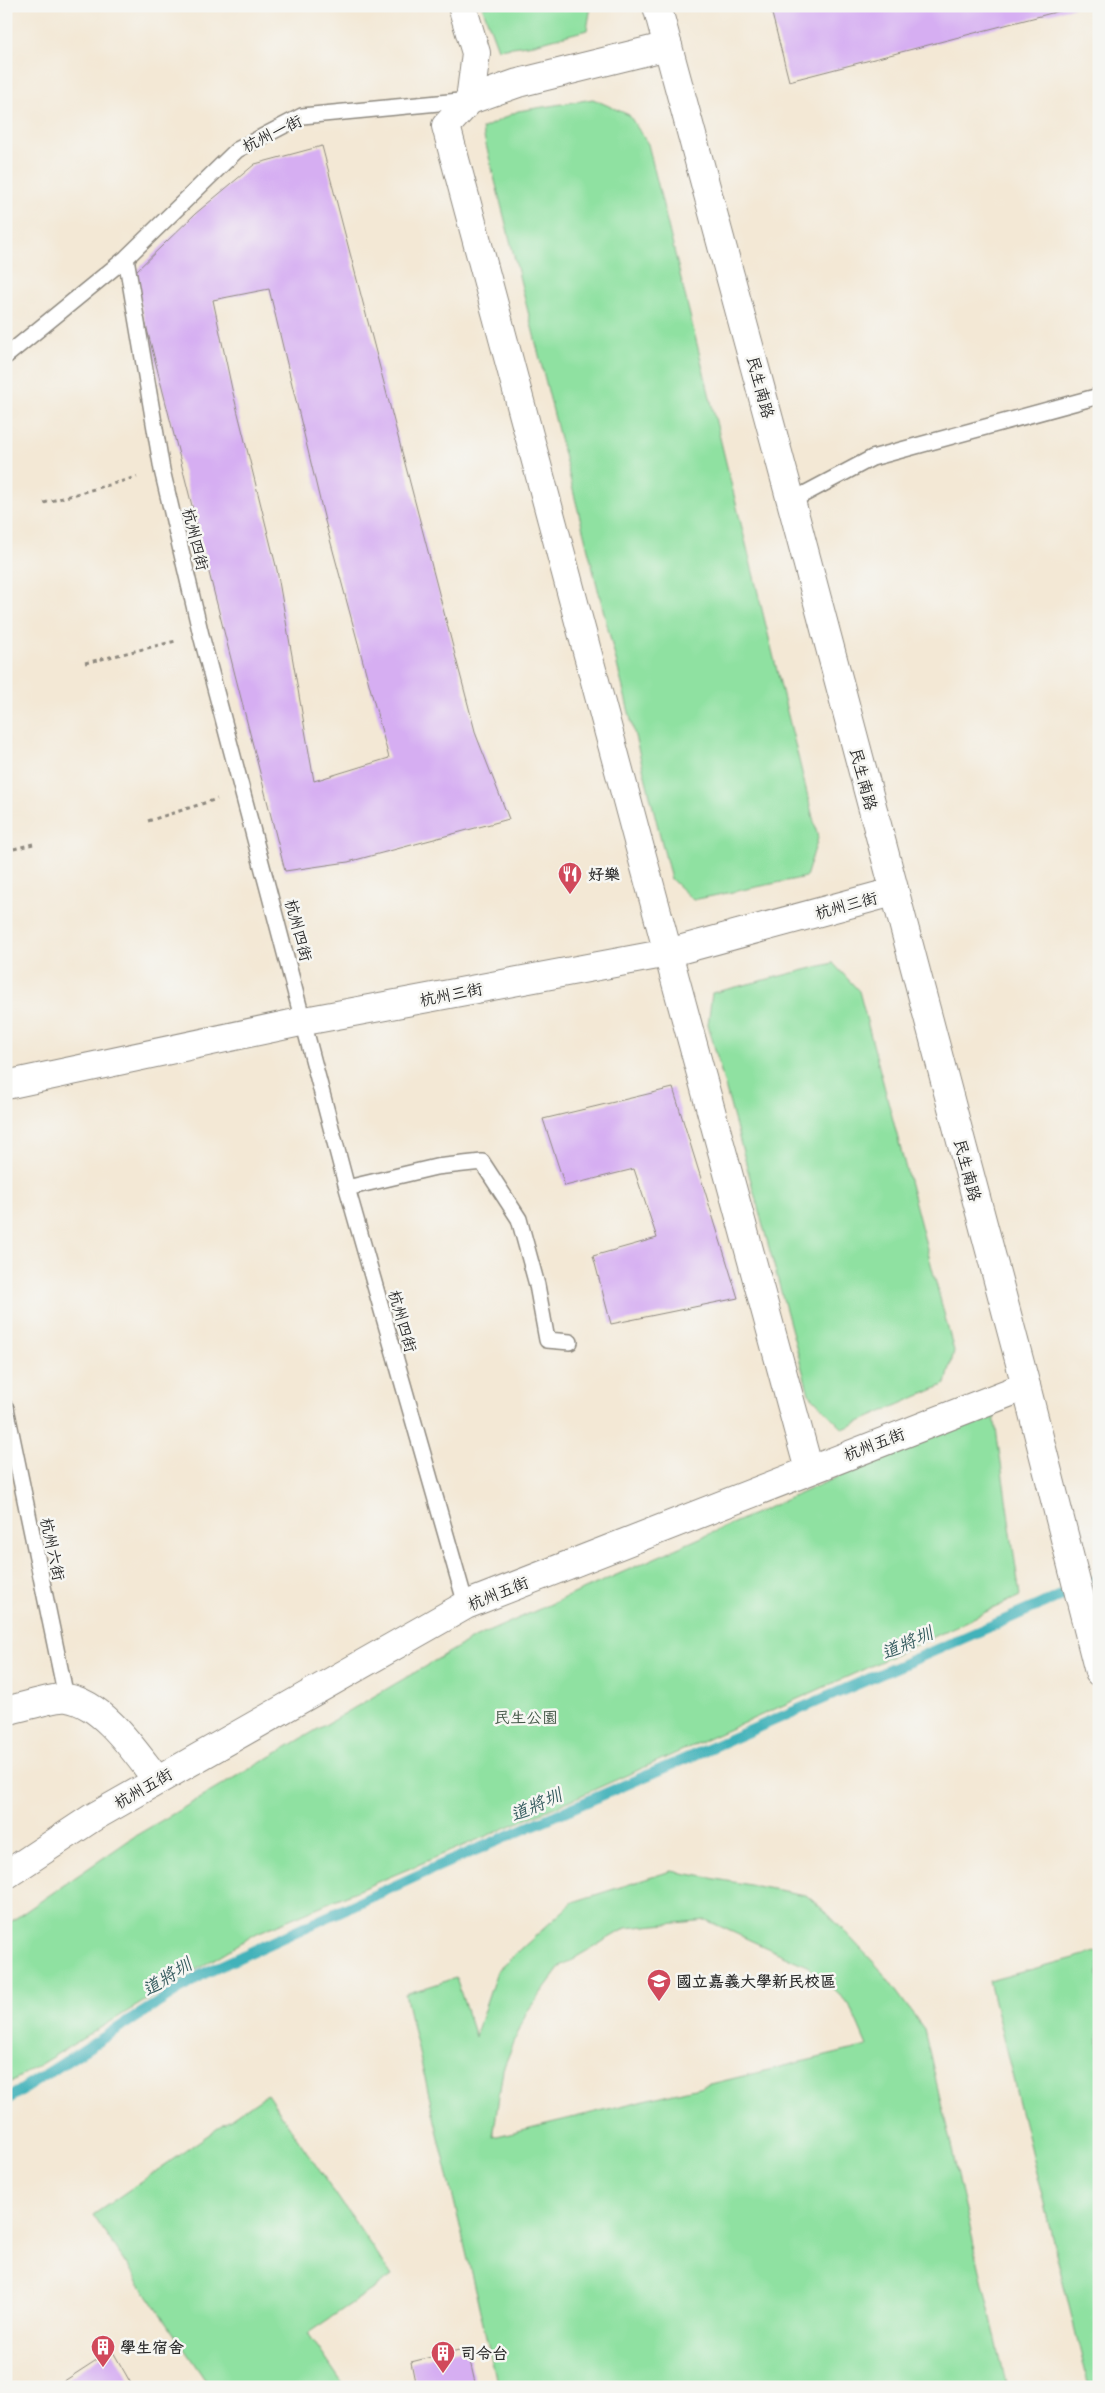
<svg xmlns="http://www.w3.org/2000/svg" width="1105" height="2393" font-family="'Balsamiq Sans','LXGW WenKai TC',sans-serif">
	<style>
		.green { fill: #8fe1a1; stroke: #5d8666; fill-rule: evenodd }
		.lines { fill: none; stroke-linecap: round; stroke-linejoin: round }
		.stream { stroke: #42b2ba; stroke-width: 11 }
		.building { fill: #d6aef2; fill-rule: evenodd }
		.service-casing { stroke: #8f8a80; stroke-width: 18 }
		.minor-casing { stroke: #8f8a80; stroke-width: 30 }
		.secondary-casing { stroke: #8f8a80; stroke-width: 30 }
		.path { stroke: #8f8a80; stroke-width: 3; stroke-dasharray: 4 4; stroke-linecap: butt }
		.service { stroke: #fff; stroke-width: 15 }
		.minor { stroke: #fff; stroke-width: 28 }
		.secondary { stroke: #fff; stroke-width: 28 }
		.labels { text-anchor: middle; stroke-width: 5; stroke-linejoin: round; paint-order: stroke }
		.street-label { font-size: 16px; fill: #2b2b2b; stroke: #f6f6f2 }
		.poi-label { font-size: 16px; font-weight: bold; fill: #2b2b2b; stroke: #f6f6f2; text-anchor: start }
		.park-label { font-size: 16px; fill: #445848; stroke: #f6f6f2 }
		.water-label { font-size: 18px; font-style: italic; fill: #335a5d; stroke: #f6f6f2 }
	</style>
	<rect width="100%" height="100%" fill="#f6f6f2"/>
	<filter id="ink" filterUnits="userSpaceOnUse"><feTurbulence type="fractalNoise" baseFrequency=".02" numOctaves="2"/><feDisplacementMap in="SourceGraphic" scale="10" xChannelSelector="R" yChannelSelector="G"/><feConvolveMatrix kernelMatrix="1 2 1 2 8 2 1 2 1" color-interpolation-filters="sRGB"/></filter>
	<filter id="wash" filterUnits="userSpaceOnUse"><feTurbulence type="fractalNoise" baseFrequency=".0096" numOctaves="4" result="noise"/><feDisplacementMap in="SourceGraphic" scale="20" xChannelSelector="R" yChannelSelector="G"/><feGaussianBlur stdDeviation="1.12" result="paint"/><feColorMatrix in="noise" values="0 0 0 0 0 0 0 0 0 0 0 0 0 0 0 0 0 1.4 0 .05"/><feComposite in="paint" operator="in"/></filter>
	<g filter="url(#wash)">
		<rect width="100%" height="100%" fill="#f3e8d5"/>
		<path class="green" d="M482,6h109l-4,24 -53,14 -36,5z
			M593,99l36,16 19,29 170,694 -12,39 -113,23 -22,-21 -189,-750 36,-18z
			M833,963l26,28 95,360 -8,33 -103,45 -34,-35 -101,-370 4,-31z
			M993,1408l27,188 -162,76 -296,132 -305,129 -251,152v-160l129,-89 337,-197z
			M671,1871l135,24 20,17 53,56 45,61 83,358h-509l-93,-393 51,-16 19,59 22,-66 76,-69zM706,1920l103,47 40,37 18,42 -374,91 10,-68 23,-56 35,-47 65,-38z
			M1099,1951v436h-10l-100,-406z
			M267,2094l125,182 -84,57 37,54h-135l-117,-172z"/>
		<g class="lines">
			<path class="stream" d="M6,2100l197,-126 229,-105 667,-290"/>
		</g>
		<g id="blocks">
			<path class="building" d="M770,6h305v1l-286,74z
				M322,146l154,589 33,84 -161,43 -63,9 -152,-597 62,-60 60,-50zM269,289l56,232 64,237 -75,23 -37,-211 -45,-181 -19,-89z
				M673,1088l65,210 -127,26 -18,-68 64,-18 -23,-69 -69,17 -22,-67z
				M467,2348l9,39h-60l-5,-25z
				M112,2350l21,37h-78z"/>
		</g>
	</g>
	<g filter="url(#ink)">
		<use href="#blocks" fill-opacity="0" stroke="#8f8a80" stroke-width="1"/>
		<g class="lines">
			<defs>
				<path id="service" d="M126,258l36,212 39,165 146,553 119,417
					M6,356l120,-98 111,-108 65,-34 168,-16
					M791,501l81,-43 227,-62
					M347,1188l89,-21 46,-5 37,57 18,66 10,55 23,2
					M6,1408l60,289"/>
				<path id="minor" d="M462,6l14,47 -6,47
					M668,46l-150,37 -48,17 -24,26 222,827 141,517
					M6,1085l299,-64 363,-68 225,-61
					M6,1711c13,-3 51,-15 61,-13 37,6 68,54 90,82
					M6,1875l86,-57 374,-213 560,-219"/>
				<path id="secondary" d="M657,6l134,495 235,885 73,286"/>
			</defs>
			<use href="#service" class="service-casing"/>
			<use href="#minor" class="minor-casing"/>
			<use href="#secondary" class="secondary-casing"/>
			<path class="path" d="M44,503l93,-26
				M85,663l91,-22
				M148,821l69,-22
				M6,851l27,-7"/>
			<use href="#service" class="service"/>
			<use href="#minor" class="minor"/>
			<use href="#secondary" class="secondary"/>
		</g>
	</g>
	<defs>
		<symbol id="restaurant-pin" viewBox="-11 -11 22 30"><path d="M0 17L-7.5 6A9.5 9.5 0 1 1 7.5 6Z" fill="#d1495b" stroke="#f6f6f2"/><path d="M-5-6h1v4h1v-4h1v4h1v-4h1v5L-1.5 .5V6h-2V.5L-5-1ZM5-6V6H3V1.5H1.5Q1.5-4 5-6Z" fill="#fff"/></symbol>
		<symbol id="university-pin" viewBox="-11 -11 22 30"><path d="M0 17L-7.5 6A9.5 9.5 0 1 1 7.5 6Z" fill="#d1495b" stroke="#f6f6f2"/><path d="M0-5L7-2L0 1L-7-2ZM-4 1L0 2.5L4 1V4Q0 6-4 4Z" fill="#fff"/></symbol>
		<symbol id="building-pin" viewBox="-11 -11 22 30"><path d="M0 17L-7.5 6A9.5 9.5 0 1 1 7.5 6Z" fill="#d1495b" stroke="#f6f6f2"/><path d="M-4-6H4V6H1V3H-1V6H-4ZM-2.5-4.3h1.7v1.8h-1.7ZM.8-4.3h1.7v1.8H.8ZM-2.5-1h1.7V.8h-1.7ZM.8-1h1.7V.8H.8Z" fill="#fff"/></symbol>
	</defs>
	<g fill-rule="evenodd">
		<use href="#restaurant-pin" x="556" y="860" width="28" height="38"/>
		<use href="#university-pin" x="645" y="1967" width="28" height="38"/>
		<use href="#building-pin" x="89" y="2333" width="28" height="38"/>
		<use href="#building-pin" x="429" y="2339" width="28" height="38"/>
	</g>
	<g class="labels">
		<g class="street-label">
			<text transform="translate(272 133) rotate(-26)" y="6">杭州一街</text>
			<text transform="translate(761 387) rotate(75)" y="6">民生南路</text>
			<text transform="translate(196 539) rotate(76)" y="6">杭州四街</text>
			<text transform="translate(864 779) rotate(75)" y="6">民生南路</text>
			<text transform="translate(846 905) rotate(-15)" y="6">杭州三街</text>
			<text transform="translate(299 930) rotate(75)" y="6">杭州四街</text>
			<text transform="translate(451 994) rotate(-11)" y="6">杭州三街</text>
			<text transform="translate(968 1170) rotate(75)" y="6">民生南路</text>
			<text transform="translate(403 1321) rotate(74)" y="6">杭州四街</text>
			<text transform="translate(874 1444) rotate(-21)" y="6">杭州五街</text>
			<text transform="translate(53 1549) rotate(78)" y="6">杭州六街</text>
			<text transform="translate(498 1593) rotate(-22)" y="6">杭州五街</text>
			<text transform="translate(143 1788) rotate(-30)" y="6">杭州五街</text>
		</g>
		<g class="poi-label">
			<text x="588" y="880">好樂</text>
			<text x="676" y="1987">國立嘉義大學新民校區</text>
			<text x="120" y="2353">學生宿舍</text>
			<text x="460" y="2359">司令台</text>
		</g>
		<g class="park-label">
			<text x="526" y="1723">民生公園</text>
		</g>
		<g class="water-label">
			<text transform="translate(907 1643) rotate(-24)" y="6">道將圳</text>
			<text transform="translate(536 1805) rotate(-24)" y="6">道將圳</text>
			<text transform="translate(167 1977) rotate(-32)" y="6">道將圳</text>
		</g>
	</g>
	<rect width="1105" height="2393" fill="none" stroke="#f6f6f2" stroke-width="25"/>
</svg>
